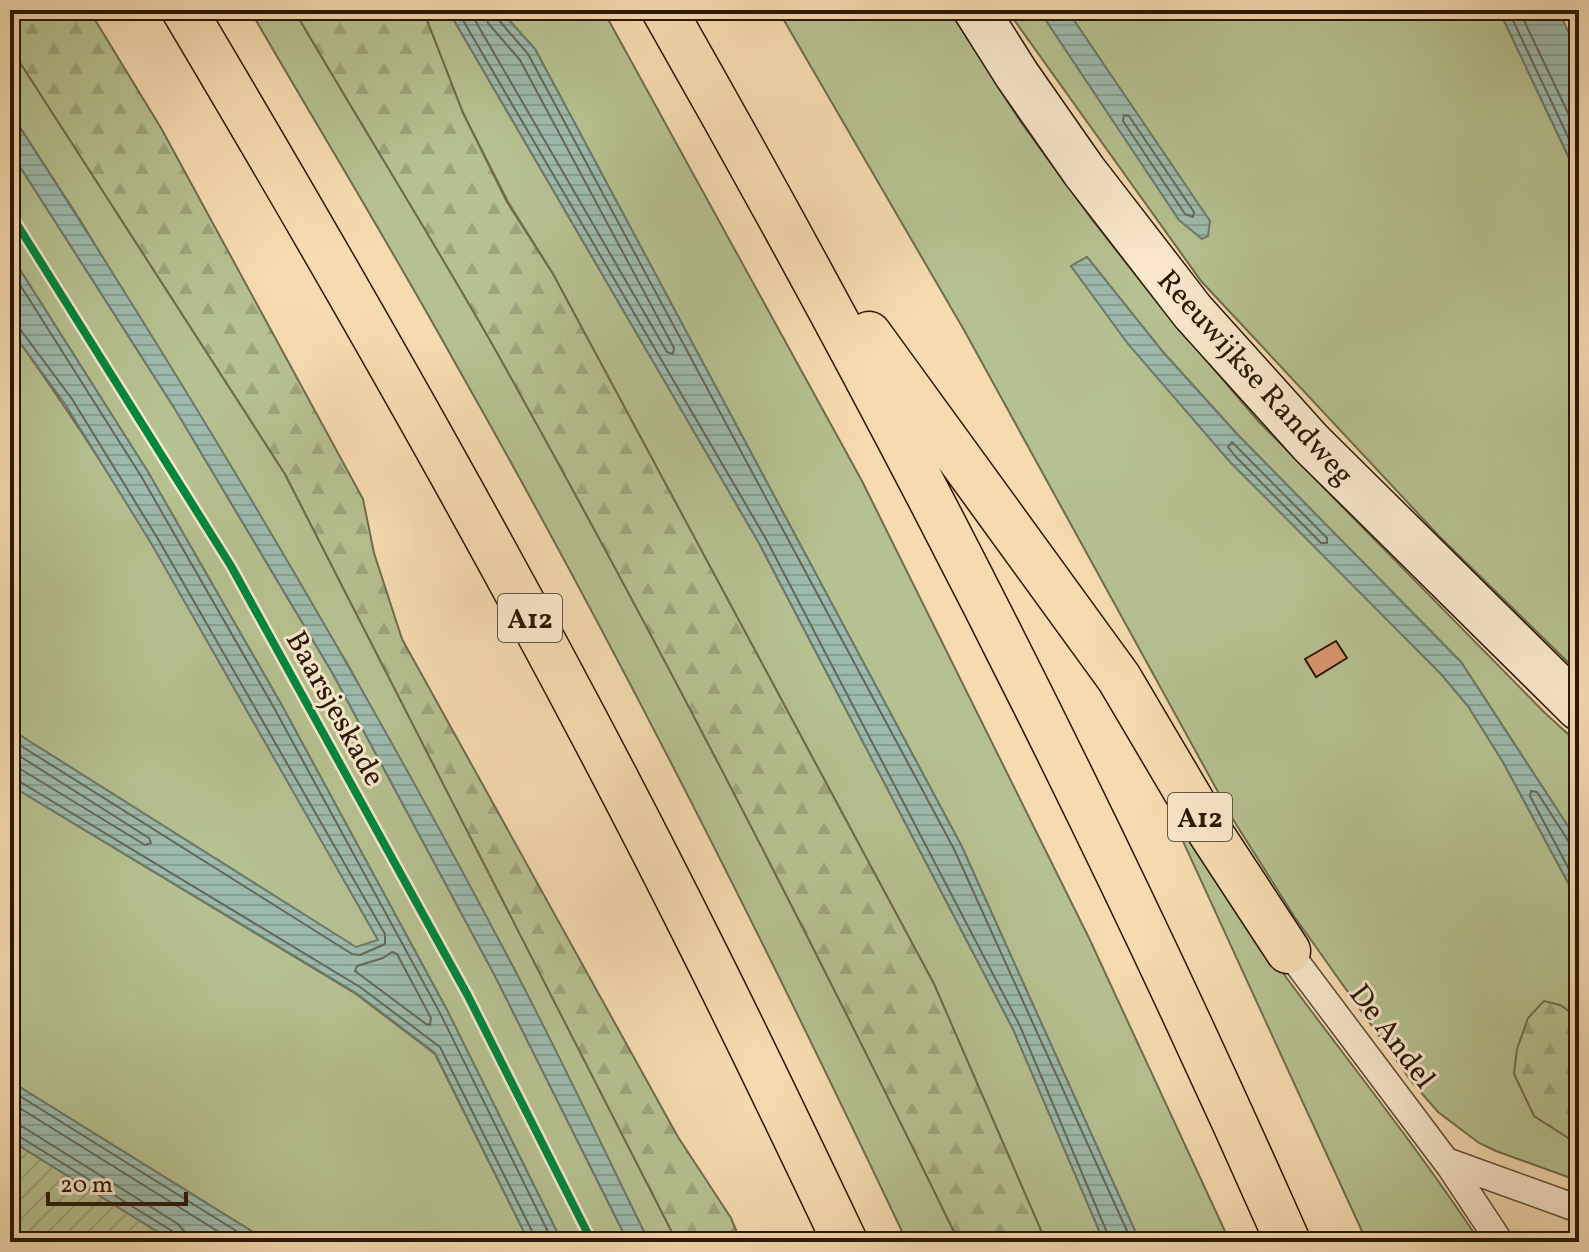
<svg xmlns="http://www.w3.org/2000/svg" width="1589" height="1252" font-family="Vollkorn,serif">
	<style>
		.grass { fill: #b6c191; stroke: #706c4c; stroke-width: 2 }
		.forest { fill: url(#forest-firs); stroke: #706c4c; stroke-width: 2 }
		.garden { fill: url(#garden-furrows); stroke: #706c4c; stroke-width: 2 }
		.water { fill: url(#water-rules); stroke: #6f796b; stroke-width: 2 }
		.lines { fill: none; stroke-linecap: round; stroke-linejoin: round }
		.shore { stroke: #64695a; stroke-width: 2 }
		.building { fill: #d8956f; stroke: #2a1707; stroke-width: 2 }
		.service-casing { stroke: #5d4832; stroke-width: 29 }
		.secondary-casing { stroke: #2a1707; stroke-width: 47 }
		.motorway-casing { stroke: #2a1707; stroke-width: 47 }
		.service { stroke: #f9e8cc; stroke-width: 26 }
		.secondary { stroke: #f9e8cc; stroke-width: 44 }
		.motorway { stroke: #f6dbb1; stroke-width: 44 }
		.cycleway-casing { stroke: #f9e8cc; stroke-width: 13 }
		.cycleway { stroke: #00873e; stroke-width: 8 }
		.labels { text-anchor: middle; stroke-width: 6; stroke-linejoin: round; paint-order: stroke }
		.shield { fill: #f9e8cc; stroke: #685642; stroke-width: 2 }
		.shield-label { font-size: 28px; font-weight: bold; fill: #2a1707 }
		.street-label { font-size: 30px; fill: #2a1707; stroke: #f9e8cc }
	</style>
	<defs>
		<pattern id="forest-firs" width="22" height="20" patternUnits="userSpaceOnUse" patternTransform="scale(2)"><rect width="22" height="20" fill="#b6c191"/><path d="M5 1l3.5 6h-7zM16 11l3.5 6h-7z" fill="#9da57c"/></pattern>
		<pattern id="garden-furrows" width="10" height="10" patternUnits="userSpaceOnUse" patternTransform="scale(2)"><rect width="10" height="10" fill="#b6c191"/><path d="M-1 1l2-2M0 10L10 0M9 11l2-2" fill="none" stroke="#9da57c"/></pattern>
		<pattern id="water-rules" width="6" height="5" patternUnits="userSpaceOnUse" patternTransform="scale(2)"><rect width="6" height="5" fill="#9dbbad"/><path d="M0 2.5h6" fill="none" stroke="#87a093"/></pattern>
	</defs>
	<rect width="100%" height="100%" fill="#f6dbb1"/>
	<filter id="stains"><feTurbulence type="fractalNoise" baseFrequency=".0025" numOctaves="4"/><feColorMatrix values="0 0 0 0 .2 0 0 0 0 .09 0 0 0 0 .02 0 0 0 .5 -.17"/></filter>
	<radialGradient id="worn" r=".72"><stop offset=".6" stop-color="#630" stop-opacity="0"/><stop offset="1" stop-color="#630" stop-opacity=".3"/></radialGradient>
	<path class="grass" d="M250,10h44c66,113 136,225 201,339 164,293 317,591 464,893h-52c-140,-296 -287,-589 -449,-874 -67,-121 -139,-239 -208,-358z
		M423,10h25l311,533 254,486 91,213h-58l-112,-258 -381,-710 -45,-72 -45,-89z
		M500,10h103l259,471 227,457 141,304h-90l-179,-397 -426,-796z
		M778,10h171l71,111 73,100 68,86 98,115 286,291 34,31v99l-118,-181 -225,-229 -73,-81 -76,-95 -16,9 316,353 54,55 27,32 35,56 76,141v278l-83,-30 -17,-8 -41,-31 -27,-31 -117,-165 -60,-95 -270,-491z
		M1007,10h32l140,209 30,2 -142,-211h432l80,169v494l-140,-137 -238,-255z
		M10,47l275,427 392,768h-28l-138,-279 -163,-298 -268,-445 -70,-108z
		M10,151l165,258 158,265 162,302 133,266h-66l-115,-232 -167,-308 -132,-230 -138,-218z
		M10,329c140,192 251,405 369,612l-23,7 -346,-219z
		M10,785l346,209 79,60 94,188h-260l-259,-161z
		M1182,825c89,146 204,274 298,417h-113l-186,-405 -3,-10z"/>
	<path class="forest" d="M10,10h79l72,118 202,371 11,54 28,86 276,498 53,81 10,24h-64l-392,-768 -275,-427z
		M294,10h129l40,103 44,89 46,72 381,710 112,258h-87c-147,-302 -300,-600 -464,-893 -65,-114 -135,-226 -201,-339z
		M1544,1001l16,4 19,13v127l-45,-29 -20,-42 3,-25 11,-31z"/>
	<path class="garden" d="M10,1140l164,102h-164z"/>
	<path class="water" d="M448,10h52l35,39 426,796 179,397h-36l-91,-213 -254,-486z
		M1039,10h28l143,211 -2,15 -6,3 -23,-19z
		M1499,10h59l21,44v125z
		M10,112c179,276 347,558 500,849 49,92 93,187 139,281h-21l-133,-266 -162,-302 -158,-265 -165,-258z
		M10,254l138,218 132,230 167,308 115,232h-33l-94,-189 -79,-60 -346,-208v-56l346,218 22,-7 -227,-397 -86,-139 -55,-75z
		M1087,257l76,95 73,81 225,229 118,181v60l-76,-141 -35,-56 -27,-32 -211,-212 -102,-118 -57,-78z
		M10,1081l259,161h-95l-164,-102z"/>
	<g class="lines">
		<path class="shore" d="M457,10l309,529 254,487 91,216
			M469,10l198,342 6,2 1,-6 -154,-288 -32,-37 -3,-13
			M495,10l2,8 31,36 426,795 178,393
			M1508,10l71,150
			M1519,10l60,126
			M1124,115l5,1 65,96 -1,5 -8,-3 -62,-93z
			M10,269l131,207 132,230 167,307 113,229
			M10,325l10,4 52,70 86,140 227,395v10l-25,11 -8,-1 -342,-215
			M1232,442l95,96v5h-6l-85,-86 -8,-10z
			M10,750l139,88 2,5 -6,2 -123,-75 -12,-2
			M10,778l7,2 343,207 80,60 94,188 1,7
			M1579,846l-10,-4 -32,-50 -6,-1 -1,5 49,92
			M392,952l5,2 34,64 -1,7 -4,-1 -71,-53 2,-5 26,-8z
			M10,1090l244,152
			M10,1102l225,140
			M10,1124l13,3 155,97 6,7 2,11
			M10,1134l7,1 155,96 4,11"/>
	</g>
	<path class="building" d="M1336,641l11,17 -31,19 -11,-18z"/>
	<g class="lines">
		<defs>
			<path id="service" d="M1288,951l163,217 49,74
				M1446,1161l133,48"/>
			<path id="secondary" d="M976,10l41,65 67,96 109,141 118,131 268,265"/>
			<path id="motorway" d="M184,10c183,308 360,620 520,941 48,96 95,194 141,291
				M664,10c228,400 438,811 624,1232
				M869,334l250,344 91,154 78,119"/>
		</defs>
		<use href="#service" class="service-casing"/>
		<use href="#secondary" class="secondary-casing"/>
		<use href="#motorway" class="motorway-casing"/>
		<use href="#service" class="service"/>
		<use href="#secondary" class="secondary"/>
		<use href="#motorway" class="motorway"/>
		<defs>
			<path id="cycleway" d="M10,213l221,353 237,430 124,246"/>
		</defs>
		<use href="#cycleway" class="cycleway-casing"/>
		<use href="#cycleway" class="cycleway"/>
	</g>
	<g class="labels">
		<g class="shield">
			<rect x="498" y="594" width="64" height="48" rx="6"/>
			<rect x="1168" y="793" width="64" height="48" rx="6"/>
		</g>
		<g class="shield-label">
			<text x="530" y="628">A12</text>
			<text x="1200" y="827">A12</text>
		</g>
		<g class="street-label">
			<text transform="translate(1256 377) rotate(48)" y="10">Reeuwijkse Randweg</text>
			<text transform="translate(336 708) rotate(61)" y="10">Baarsjeskade</text>
			<text transform="translate(1393 1036) rotate(53)" y="10">De Andel</text>
		</g>
	</g>
	<rect width="1589" height="1252" fill="none" stroke="#f6dbb1" stroke-width="40"/>
	<rect x="12" y="12" width="1565" height="1228" fill="none" stroke="#2a1707" stroke-width="4"/>
	<rect x="20" y="20" width="1549" height="1212" fill="none" stroke="#2a1707" stroke-width="2"/>
	<path d="M48 1192v12h138v-12" fill="none" stroke="#2a1707" stroke-width="4"/>
	<text x="60" y="1192" font-size="24" fill="#2a1707" stroke="#f9e8cc" stroke-width="6" paint-order="stroke">20 m</text>
	<rect width="100%" height="100%" filter="url(#stains)"/>
	<rect width="100%" height="100%" fill="url(#worn)"/>
</svg>
